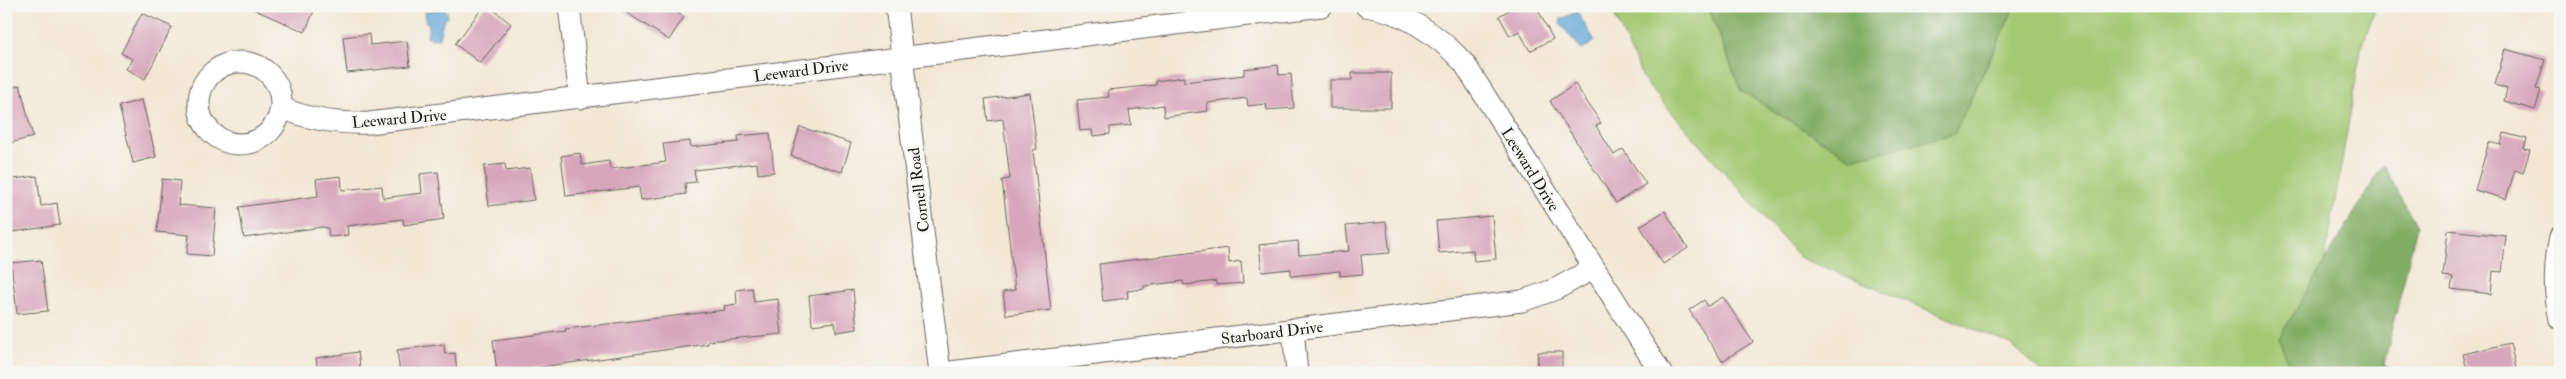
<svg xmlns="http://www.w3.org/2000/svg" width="2566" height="379" font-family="'IM FELL Double Pica',serif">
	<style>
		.green { fill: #a3c973; stroke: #607248 }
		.forest { fill: #82ad65; stroke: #4f6440 }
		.water { fill: #60a5d6; stroke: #3e6079 }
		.building { fill: #d7a6ba }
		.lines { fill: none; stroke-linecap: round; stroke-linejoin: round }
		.street-casing { stroke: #67635c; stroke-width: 23 }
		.street { stroke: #fff; stroke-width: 21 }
		.labels { text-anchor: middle; stroke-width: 4.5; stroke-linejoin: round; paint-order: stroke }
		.street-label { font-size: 16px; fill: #1c1c1c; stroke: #f6f6f2 }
	</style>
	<rect width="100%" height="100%" fill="#f6f6f2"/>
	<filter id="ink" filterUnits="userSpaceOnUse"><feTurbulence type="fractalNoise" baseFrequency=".02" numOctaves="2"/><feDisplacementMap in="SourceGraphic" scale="10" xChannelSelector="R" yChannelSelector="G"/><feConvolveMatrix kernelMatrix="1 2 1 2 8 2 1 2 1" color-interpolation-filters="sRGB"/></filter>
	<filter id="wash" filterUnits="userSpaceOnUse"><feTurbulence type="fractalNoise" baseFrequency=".0096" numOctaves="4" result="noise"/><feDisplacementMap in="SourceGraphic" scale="20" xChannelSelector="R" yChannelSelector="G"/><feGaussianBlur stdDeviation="1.12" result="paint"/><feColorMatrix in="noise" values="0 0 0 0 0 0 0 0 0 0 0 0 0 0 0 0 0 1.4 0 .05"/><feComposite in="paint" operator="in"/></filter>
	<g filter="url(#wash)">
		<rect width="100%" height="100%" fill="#f3e7d4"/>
		<path class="green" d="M1610,6h98l33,85 213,43 61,-128h361l-15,43 -43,252 -4,72h-271l-32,-29 -212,-87 -154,-175z"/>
		<path class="forest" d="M1708,6h307l-61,128 -102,25 -111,-68z
			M2383,165l34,61 -33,138 8,9h-100l-13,-35z"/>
		<path class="water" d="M443,8l4,3v7l-4,3 -4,17 -7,1 -5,-3 2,-11 -3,-3 -1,-10z
			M1577,12l18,29 -13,9 -22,-26 1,-5z"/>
		<g id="blocks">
			<path class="building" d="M246,6h70l-11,26z
				M484,6h5l22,18 -31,39 -25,-19z
				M616,6h51l17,11 -15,23z
				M1516,6h20l17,33 -23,12 -11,-20 -9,5 -11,-20z
				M142,13l30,14 -27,52 -19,-10 6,-10 -11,-6z
				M369,34l1,11 37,-4 3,25 -63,7 -4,-36z
				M2505,49l40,11 -9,29 5,1 -6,20 -31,-9 3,-12 -12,-4z
				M1278,65l1,10 12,-1 3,34 -27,2 -1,-6 -18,2 -1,-8 -40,5 1,8 -44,6 -1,-12 -34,5 2,15 -21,2v7l-17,2 -1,-6 -12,1 -3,-31 32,-3 -1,-7 48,-5v-4l28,-4v5l60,-7v-6z
				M1352,73h39v35h-61v-28h22z
				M1575,84l26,39 -5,3 18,29 9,-6 23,35 -30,19 -66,-102z
				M20,85l13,52 -27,7v-55z
				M1030,93l7,56 -4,1 18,160 -45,5 -3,-23 12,-2 -13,-110 8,-1 -7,-60 -15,2 -3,-22z
				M142,100l14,57 -23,6 -14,-57z
				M800,127l51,16 -9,29 -51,-16z
				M770,133l4,39 -16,2 -1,-11 -63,7 2,12 -11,1 1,11 -45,6 -2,-13 -73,9 -5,-40 19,-3 2,12 27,-4 1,8 56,-7 -3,-18 27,-3 1,6 48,-5 -1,-6z
				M2504,133l23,6 -3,10 6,1 -7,23 -8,-3 -9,29 -31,-9 14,-48 12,3z
				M505,164l1,7 24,-3 4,32 -45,6 -5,-40z
				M438,172l6,47 -40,6 -1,-6 -56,7 1,9 -19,2 -1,-9 -6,-1 -78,11 -5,-31 79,-11 -2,-17 25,-3 1,14 40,-4 1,12 39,-5 -2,-19z
				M37,176l4,30 16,-3 3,22 -54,8v-53z
				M162,179l18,2 -2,24 38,3 -4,48 -25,-2 2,-19 -32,-3z
				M1665,211l23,37 -25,16 -23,-38z
				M1492,216l4,43 -22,2 -1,-11 -34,3 -3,-32z
				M1386,222l4,31 -29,2 2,19 -23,2v-5l-49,5v-7l-29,3 -3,-27 39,-4 1,14 50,-4 -3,-25z
				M2448,230l58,6 -4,36 -9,-1 -2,23 -40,-5 2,-12 -10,-1z
				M1228,248l1,15 12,-2 2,22 -27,2v-4l-32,4 -1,-4 -39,5v3l-17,2 1,7 -25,3 -4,-37z
				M41,260l7,51 -31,3 -6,-51z
				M752,288l2,14 24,-3 4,35 -74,7v3l-211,29 -4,-33 73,-9 -1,-2 160,-19 -1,-4 13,-2 -1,-14z
				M853,290l4,39 -21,3 -1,-10 -23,3 -3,-29z
				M1723,297l30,45 -31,19 -33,-51 15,-10 4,6z
				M2510,343l7,30h-49l-5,-19z
				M444,344l1,10 10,-1 2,20h-57l-3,-23z
				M358,352l3,21h-43l-2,-15z
				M1538,352h24v21h-25z"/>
		</g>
	</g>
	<g filter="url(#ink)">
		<use href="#blocks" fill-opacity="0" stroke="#67635c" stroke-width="1"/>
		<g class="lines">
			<defs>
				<path id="street" d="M569,6l11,92
					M896,6l44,367
					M1366,6c39,6 71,28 98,57l197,310
					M199 103a41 41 0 1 1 82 0a41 41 0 1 1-82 0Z
					M282,108c28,12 56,16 87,15l953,-117
					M2560,237c-6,28 -7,54 0,82
					M1293,329l4,44
					M942,373l580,-72 34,-12 38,-21"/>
			</defs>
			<use href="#street" class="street-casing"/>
			<use href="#street" class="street"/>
		</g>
	</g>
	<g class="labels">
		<g class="street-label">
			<text transform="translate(801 70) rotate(-7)" y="6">Leeward Drive</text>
			<text transform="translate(399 118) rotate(-5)" y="6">Leeward Drive</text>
			<text transform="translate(1531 169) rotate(58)" y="6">Leeward Drive</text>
			<text transform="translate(918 190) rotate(-97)" y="6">Cornell Road</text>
			<text transform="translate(1272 332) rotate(-7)" y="6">Starboard Drive</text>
		</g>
	</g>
	<rect width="2566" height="379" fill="none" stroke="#f6f6f2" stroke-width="25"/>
</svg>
